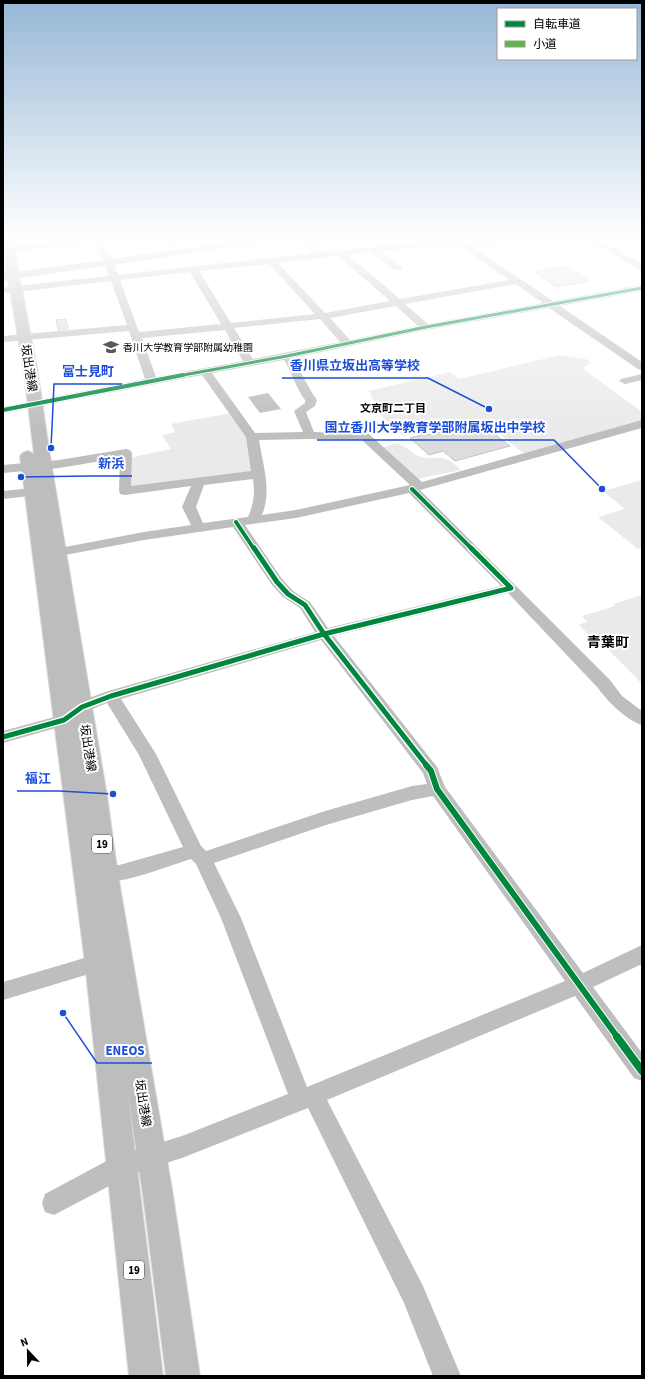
<svg xmlns="http://www.w3.org/2000/svg" width="645" height="1379" font-family="'Source Sans 3','Noto Sans JP',sans-serif">
	<style>
		.green { fill: #eaeaea }
		.water { fill: #bcbcbc }
		.building { fill: #ddd; stroke: #c5c5c5 }
		.lines { fill: none; stroke-linecap: round; stroke-linejoin: round }
		.major-casing { stroke: #dbdbdb; stroke-width: 2 }
		.minor { fill: #bebebe; fill-rule: evenodd }
		.major { fill: #bdbdbd; fill-rule: evenodd }
		.rail { stroke: #bdbdbd; stroke-width: 2; stroke-dasharray: 3.5 1 0.5 1; stroke-linecap: butt }
		.quiet { stroke: #58b947; stroke-width: 2.5; stroke-dasharray: 5 2.5; stroke-linecap: butt }
		.cycleway-far4-casing { stroke: #fff; stroke-width: 4.5 }
		.cycleway-far3-casing { stroke: #fff; stroke-width: 6 }
		.cycleway-far2-casing { stroke: #fff; stroke-width: 8 }
		.cycleway-far1-casing { stroke: #fff; stroke-width: 8 }
		.cycleway-casing { stroke: #fff; stroke-width: 10 }
		.cycleway-far4 { stroke: #00873e; stroke-width: 3 }
		.cycleway-far3 { stroke: #00873e; stroke-width: 4 }
		.cycleway-far2 { stroke: #00873e; stroke-width: 5 }
		.cycleway-far1 { stroke: #00873e; stroke-width: 6 }
		.cycleway { stroke: #00873e; stroke-width: 8 }
		.labels { text-anchor: middle; stroke-width: 4; stroke-linejoin: round; paint-order: stroke }
		.far-poi-label { font-size: 10px; fill: #000; stroke: #fff; text-anchor: start }
		.far-neighbourhood-label { font-size: 11px; font-weight: bold; fill: #000; stroke: #fff }
		.shield { fill: #fff; stroke: #4c4c4c; stroke-width: 1 }
		.shield-label { font-size: 11px; font-weight: bold; fill: #000 }
		.street-label { font-size: 12px; fill: #000; stroke: #fff }
		.quarter-label { font-size: 14px; font-weight: bold; fill: #000; stroke: #fff }
		.leader { fill: none; stroke: #1d4ed8; stroke-width: 1.5 }
		.callout-dot { fill: #1d4ed8; stroke: #fff; stroke-width: 1.5 }
		.callout-label { font-size: 13px; text-anchor: middle; font-weight: bold; fill: #1d4ed8; stroke: #fff; stroke-width: 4; stroke-linejoin: round; paint-order: stroke }
	</style>
	<rect width="100%" height="100%" fill="#fff"/>
	<path class="green" d="M560,355l26,4 5,4 -9,5 60,44v10l-116,33 -44,-35 -4,-1 -52,14 -2,-2 -20,5 -27,-24 1,-3 -9,-18 81,-19 9,7z
		M231,413l18,25 6,34 -124,16 -3,-30 43,-9 -9,-14 13,-3 -4,-8z
		M393,444c4,0 9,1 12,3 5,2 8,7 13,9 22,7 23,-6 43,14l-44,9 -35,-31z
		M642,480v68l-4,1 -40,-32 27,-8 -22,-18z
		M642,595v89l-43,-44 -6,-1 -14,-14 8,-3 -5,-6 33,-10 -2,-2z"/>
	<path class="water" d="M268,393l13,16 -21,4 -12,-16z"/>
	<path class="building" d="M566,266l23,15 -33,6 -22,-15z
		M66,319l2,10 -10,1 -2,-10z
		M479,422l31,24 -55,15 -12,-10 -14,4 -19,-17 15,-4 2,1z"/>
	<g class="lines">
		<defs>
			<path id="major" d="M4,239h10l4,29 20,105 11,77 58,346 11,79 55,320 27,181h-34l-23,-181 -16,-107 36,288h-34l-44,-413 -65,-507 3,-3 5,-2 6,3 -10,-81 -18,-105z"/>
		</defs>
		<use href="#major" class="major-casing"/>
		<path class="minor" d="M79,239h25l-1,2 8,18 139,-20h17l-4,3 -149,23 4,10 194,-22 -13,-14h9l14,13 125,-13h14l6,3 26,-3h19l-1,2 -3,1 -35,5 80,54 89,-16v6l-82,15 82,56v8l-4,-1 -89,-61 -123,22 -133,28c9,15 14,28 24,42l-2,6 -9,6 8,20 55,2 53,48 220,-62v8l-222,62 190,190 12,16 20,15v14c-16,-5 -35,-24 -44,-37l-90,-95 -174,43 103,131 8,20 138,186 59,-28v19l-49,23 49,66v28l-8,-3 -59,-82 -248,104 96,186 38,90h-28l-29,-73 -96,-195 -126,50 -54,17 -17,10 -57,30 -9,-3 -3,-9 3,-9 69,-37 68,-21 106,-42 -67,-176 -25,-54 -5,-5c-22,7 -82,30 -101,23l-3,-5 3,-5 33,-8 60,-17 -44,-92 -32,-52 -19,8 -18,13 -67,19v-12l55,-15 18,-13 29,-11 210,-60 -15,-24 -17,-11 -11,-12 -39,-58 -89,13 -100,19 -5,-1 -2,-3 2,-3 5,-1 100,-19 47,-7 -9,-18 9,-21 -66,9 -5,-1 -1,-3 1,-33 -61,10 -56,5v-8l56,-5 67,-11 4,1 2,3 -1,33 120,-15 -5,-34 -44,-62 -199,38v-6l142,-28 -16,-48 -126,11v-6l124,-11 -16,-44 -104,12 -4,-2 1,-3 3,-1 102,-11 -4,-10 -102,14v-6l100,-13 -8,-19 -92,10v-6zM456,243l53,37 -109,19 -52,-44 23,-3 23,18h6l2,-2 -2,-2 -19,-15zM338,256l52,45 -65,12 -47,-50zM269,264l46,50 -84,9 -32,-52zM190,272l31,52 -82,8 -19,-52zM516,284l27,19 -115,21 -23,-20zM396,306l22,20 -68,14 -20,-22zM320,319l20,23 -87,17 -19,-31zM225,330l18,31 -87,16 -14,-39zM284,360c8,13 12,28 21,40v3l-11,8 9,21 -48,1 -43,-60zM310,439l52,1 48,45 -114,25 -34,5c10,-24 1,-50 -3,-75zM253,479c2,14 1,24 -5,38l-45,6 -7,-16 8,-22zM409,493l92,93 -173,42 -18,-26 -17,-11 -11,-12 -37,-54 51,-7zM321,640l102,133 4,11 -15,2 -90,26 -116,39 -5,-5 -45,-92 -35,-55zM433,796l132,185 -258,106 -66,-169 -27,-55 112,-38 86,-25z
			M166,239h18l-1,2 -8,1v4l-3,1 -3,-1 -4,-5z
			M588,239h10l44,25v7z
			M642,374v6l-17,4 -6,-3 2,-2z
			M33,488l5,1 1,3 -1,3 -35,4v-8z
			M105,952l7,3 3,6 -3,6 -109,33v-18z"/>
		<use href="#major" class="major"/>
		<path class="rail" d="M3,274l148,-19 96,-16"/>
		<path class="quiet" d="M172,244l-3,-3 11,-2"/>
		<defs>
			<path id="cycleway-far4" d="M178,376l109,-20 139,-29 216,-39"/>
			<path id="cycleway-far3" d="M3,410l180,-35
				M412,489l60,60
				M236,522l18,27"/>
			<path id="cycleway-far2" d="M254,548l23,34 11,12 17,11 19,29 103,132
				M3,737l61,-17 18,-13 29,-11 213,-62 187,-46 -40,-40"/>
			<path id="cycleway-far1" d="M426,765l5,6 6,18 181,249"/>
			<path id="cycleway" d="M617,1037l25,34"/>
		</defs>
		<use href="#cycleway-far4" class="cycleway-far4-casing"/>
		<use href="#cycleway-far3" class="cycleway-far3-casing"/>
		<use href="#cycleway-far2" class="cycleway-far2-casing"/>
		<use href="#cycleway-far1" class="cycleway-far1-casing"/>
		<use href="#cycleway" class="cycleway-casing"/>
		<use href="#cycleway-far4" class="cycleway-far4"/>
		<use href="#cycleway-far3" class="cycleway-far3"/>
		<use href="#cycleway-far2" class="cycleway-far2"/>
		<use href="#cycleway-far1" class="cycleway-far1"/>
		<use href="#cycleway" class="cycleway"/>
	</g>
	<linearGradient id="sky" x2="0" y2="1"><stop stop-color="#96b7d6"/><stop offset="0.55" stop-color="#fff"/><stop offset="1" stop-color="#fff" stop-opacity="0"/></linearGradient>
	<rect width="645" height="432" fill="url(#sky)"/>
	<defs>
		<symbol id="school-bare" viewBox="-9 -9 18 18"><path d="M0-5L7-2L0 1L-7-2ZM-4 1L0 2.5L4 1V4Q0 6-4 4Z" fill="#595959" stroke="#fff" stroke-width="2.5" paint-order="stroke"/></symbol>
	</defs>
	<g fill-rule="evenodd">
		<use href="#school-bare" x="100" y="336" width="22" height="22"/>
	</g>
	<g class="labels">
		<g class="far-poi-label">
			<text x="123" y="351">香川大学教育学部附属幼稚園</text>
		</g>
		<g class="far-neighbourhood-label">
			<text x="393" y="412">文京町二丁目</text>
		</g>
		<g class="shield">
			<rect x="92" y="835" width="20" height="18" rx="3"/>
			<rect x="124" y="1261" width="20" height="18" rx="3"/>
		</g>
		<g class="shield-label">
			<text x="102" y="848">19</text>
			<text x="134" y="1274">19</text>
		</g>
		<g class="street-label">
			<text transform="translate(29 368) rotate(81)" y="4">坂出港線</text>
			<text transform="translate(88 748) rotate(81)" y="4">坂出港線</text>
			<text transform="translate(143 1103) rotate(81)" y="4">坂出港線</text>
		</g>
		<g class="quarter-label">
			<text x="608" y="647">青葉町</text>
		</g>
	</g>
	<path class="leader" d="M489 409L428 378H282M51 448L54 384H122M602 489L554 440H317M21 477L90 476H132M113 794L59 791H17M63 1013L97 1063H152"/>
	<g class="callout-dot">
		<circle cx="489" cy="409" r="4"/>
		<circle cx="51" cy="448" r="4"/>
		<circle cx="602" cy="489" r="4"/>
		<circle cx="21" cy="477" r="4"/>
		<circle cx="113" cy="794" r="4"/>
		<circle cx="63" cy="1013" r="4"/>
	</g>
	<g class="callout-label">
		<text x="355" y="370">香川県立坂出高等学校</text>
		<text x="88" y="376">富士見町</text>
		<text x="435" y="432">国立香川大学教育学部附属坂出中学校</text>
		<text x="111" y="468">新浜</text>
		<text x="38" y="783">福江</text>
		<text x="125" y="1055">ENEOS</text>
	</g>
	<rect width="645" height="1379" fill="none" stroke="#000000" stroke-width="8"/>
	<rect x="497" y="8" width="140" height="52" fill="#ffffff" stroke="#999999"/>
	<rect x="505" y="21" width="20" height="6" fill="#00873e" stroke="#999999"/>
	<text x="533" y="28" font-size="12" fill="#000000">自転車道</text>
	<rect x="505" y="41" width="20" height="6" fill="#58b947" stroke="#999999"/>
	<text x="533" y="48" font-size="12" fill="#000000">小道</text>
	<g transform="translate(28 1351) rotate(338)" stroke="#ffffff" stroke-width="3" paint-order="stroke">
	<path d="M0-3L7 15L0 10L-7 15Z" fill="#000000"/>
	<text y="-6" font-size="11" font-weight="bold" text-anchor="middle" fill="#000000">N</text>
	</g>
</svg>
